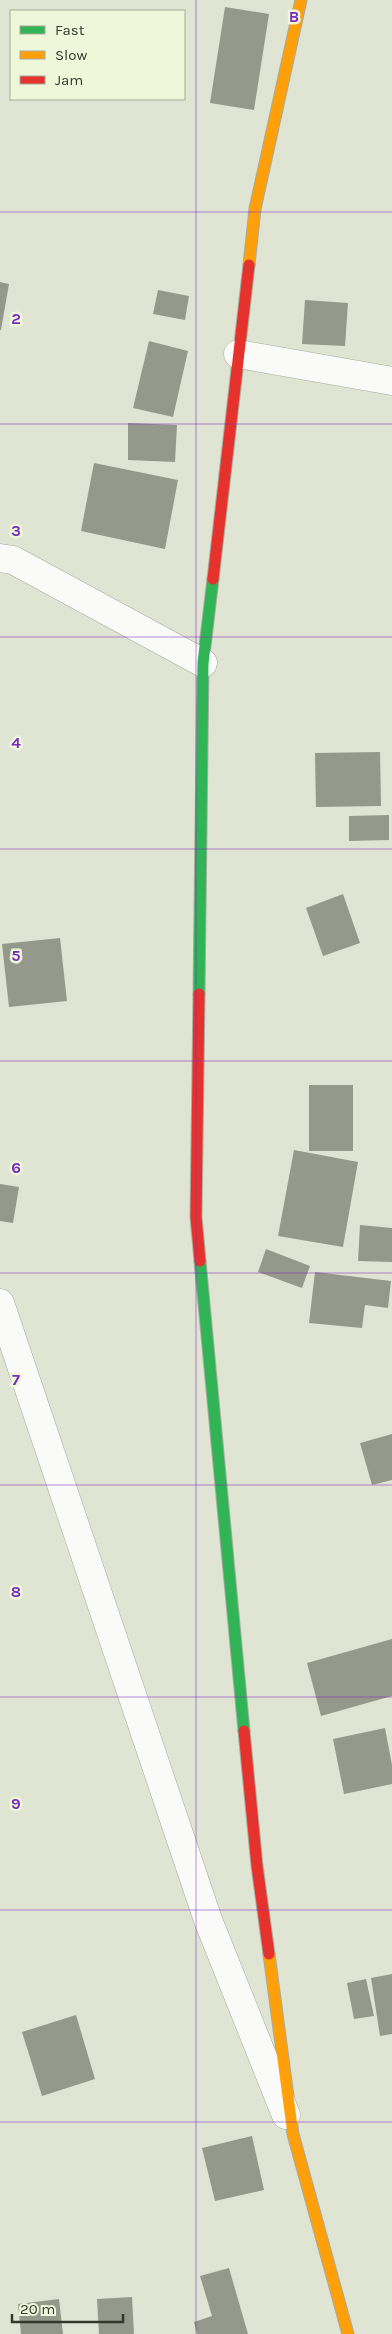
<svg xmlns="http://www.w3.org/2000/svg" width="392" height="2334" font-family="Karla,sans-serif">
	<style>
		.building { fill: #95998c }
		.lines { fill: none; stroke-linecap: round; stroke-linejoin: round }
		.street-casing { stroke: #a7ab9f; stroke-width: 29 }
		.fast-casing { stroke: #a7ab9f; stroke-width: 13 }
		.slow-casing { stroke: #a7ab9f; stroke-width: 13 }
		.jam-casing { stroke: #a7ab9f; stroke-width: 13 }
		.street { stroke: #fafbf8; stroke-width: 28 }
		.fast { stroke: #30b455; stroke-width: 11 }
		.slow { stroke: #ff9f0a; stroke-width: 11 }
		.jam { stroke: #e5322d; stroke-width: 11 }
		.grid { fill: none; stroke: #7b2cbf; stroke-width: 1; stroke-opacity: 0.55 }
		.grid-label { font-size: 16px; text-anchor: middle; font-weight: bold; fill: #7b2cbf; stroke: #eff7da; stroke-width: 5; stroke-linejoin: round; paint-order: stroke }
	</style>
	<rect width="100%" height="100%" fill="#dfe4d3"/>
	<path class="building" d="M225,7l44,7 -15,96 -44,-7z
		M0,282l9,2 -8,46h-1z
		M158,290l31,6 -4,24 -32,-6z
		M305,300l43,3 -3,43 -43,-2z
		M149,341l39,10 -15,66 -40,-9z
		M128,423l49,2 -2,37 -47,-2z
		M94,463l84,17 -13,69 -84,-18z
		M380,752l1,54 -65,1 -1,-54z
		M389,815v25l-40,1v-25z
		M343,894l17,49 -37,13 -17,-48z
		M60,938l7,63 -58,6 -7,-63z
		M309,1085h44v66h-44z
		M294,1150l64,12 -15,85 -65,-11z
		M0,1184l19,3 -6,36 -13,-2z
		M360,1225l32,3v34l-34,-1z
		M266,1249l44,17 -8,22 -44,-16z
		M315,1272l76,9 -3,27 -23,-3 -3,23 -53,-5z
		M392,1434v46l-20,5 -12,-42z
		M392,1639v57l-71,20 -14,-53z
		M385,1728l7,37v19l-48,10 -11,-55z
		M392,1974v60l-12,2 -9,-58z
		M366,1979l8,37 -20,3 -7,-36z
		M76,2015l19,64 -53,17 -20,-64z
		M252,2136l12,54 -49,11 -13,-53z
		M229,2268l19,66h-51l-3,-12 18,-6 -12,-40z
		M132,2297l2,37h-35l-2,-35z
		M59,2299l4,35h-42l-3,-30z"/>
	<g class="lines">
		<defs>
			<path id="street" d="M238,354l154,27
				M0,558l13,2 190,103
				M0,1303l208,617 78,195"/>
			<path id="fast" d="M199,994l4,-331 10,-84
				M200,1261l44,470"/>
			<path id="slow" d="M249,265l6,-56 46,-209
				M269,1954l24,180 55,200"/>
			<path id="jam" d="M213,579l36,-314
				M199,994l-3,223 4,44
				M244,1731l13,135 12,88"/>
		</defs>
		<use href="#street" class="street-casing"/>
		<use href="#fast" class="fast-casing"/>
		<use href="#slow" class="slow-casing"/>
		<use href="#jam" class="jam-casing"/>
		<use href="#street" class="street"/>
		<use href="#fast" class="fast"/>
		<use href="#slow" class="slow"/>
		<use href="#jam" class="jam"/>
	</g>
	<path class="grid" d="M196,0v2334M0,212h392M0,424h392M0,637h392M0,849h392M0,1061h392M0,1273h392M0,1485h392M0,1697h392M0,1910h392M0,2122h392"/>
	<g class="grid-label">
		<text x="294" y="22">B</text>
		<text x="16" y="324">2</text>
		<text x="16" y="536">3</text>
		<text x="16" y="748">4</text>
		<text x="16" y="961">5</text>
		<text x="16" y="1173">6</text>
		<text x="16" y="1385">7</text>
		<text x="16" y="1597">8</text>
		<text x="16" y="1809">9</text>
	</g>
	<rect x="10" y="10" width="175" height="90" fill="#eff7da" stroke="#a5ab95"/>
	<rect x="20" y="26" width="25" height="8" fill="#30b455" stroke="#a5ab95"/>
	<text x="55" y="35" font-size="15" fill="#35382d">Fast</text>
	<rect x="20" y="51" width="25" height="8" fill="#ff9f0a" stroke="#a5ab95"/>
	<text x="55" y="60" font-size="15" fill="#35382d">Slow</text>
	<rect x="20" y="76" width="25" height="8" fill="#e5322d" stroke="#a5ab95"/>
	<text x="55" y="85" font-size="15" fill="#35382d">Jam</text>
	<path d="M12 2314v8h111v-8" fill="none" stroke="#35382d" stroke-width="2.5"/>
	<text x="20" y="2314" font-size="15" fill="#35382d" stroke="#eff7da" stroke-width="4" paint-order="stroke">20 m</text>
</svg>
